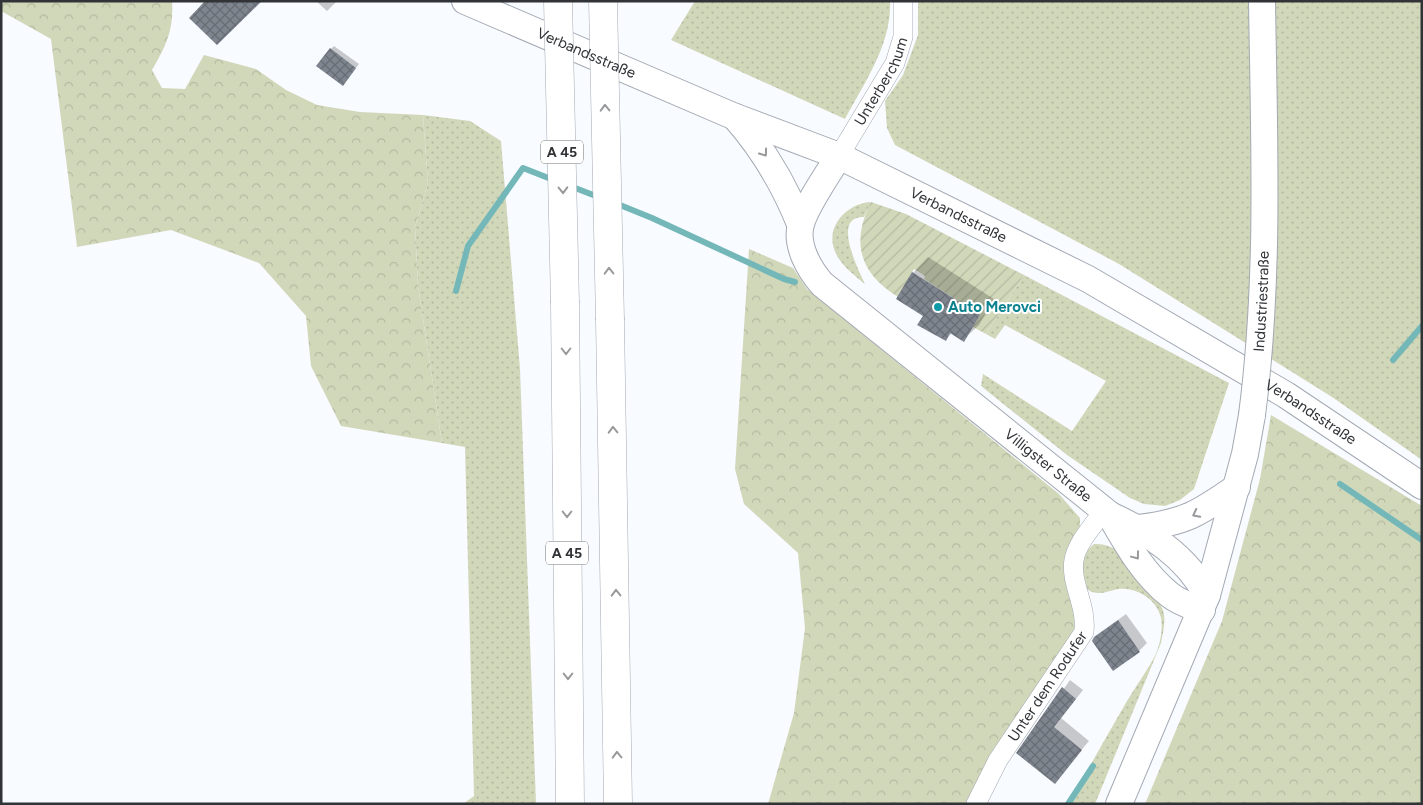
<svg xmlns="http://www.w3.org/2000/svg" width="1423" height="805" font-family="Figtree,sans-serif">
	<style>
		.grass { fill: url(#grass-dots) }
		.forest { fill: url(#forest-crowns) }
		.garden { fill: url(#garden-furrows) }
		.shadow { fill: #0003 }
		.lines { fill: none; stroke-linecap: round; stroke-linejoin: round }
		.stream { stroke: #73b7b8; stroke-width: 6 }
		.building { fill: url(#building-cross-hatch) }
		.street-casing { stroke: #a3a9b3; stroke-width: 20 }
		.secondary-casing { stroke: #a3a9b3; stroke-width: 28 }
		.highway-casing { stroke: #a3a9b3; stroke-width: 29 }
		.street { stroke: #fff; stroke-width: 19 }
		.secondary { stroke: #fff; stroke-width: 26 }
		.highway { stroke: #fff; stroke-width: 28 }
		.secondary-bridge-casing { stroke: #a3a9b3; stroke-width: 28; stroke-linecap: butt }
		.highway-bridge-casing { stroke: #a3a9b3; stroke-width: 29; stroke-linecap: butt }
		.secondary-bridge { stroke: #fff; stroke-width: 26 }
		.highway-bridge { stroke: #fff; stroke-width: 28 }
		.oneway { stroke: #98999b }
		.culture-dot { fill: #0f9aa8; stroke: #fff; stroke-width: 2 }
		.labels { text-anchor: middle; stroke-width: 4; stroke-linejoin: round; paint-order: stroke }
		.shield { fill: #fff; stroke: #6f7073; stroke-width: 1 }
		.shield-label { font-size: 14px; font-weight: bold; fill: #313337 }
		.street-label { font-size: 15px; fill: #313337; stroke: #fff }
		.culture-label { font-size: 15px; font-weight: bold; fill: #0d838f; stroke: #fff; text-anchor: start }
	</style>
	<defs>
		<pattern id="grass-dots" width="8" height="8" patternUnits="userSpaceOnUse" patternTransform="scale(1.25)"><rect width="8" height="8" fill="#d1d8ba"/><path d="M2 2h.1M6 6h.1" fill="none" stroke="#b4baa0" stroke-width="1.8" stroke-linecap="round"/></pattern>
		<pattern id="forest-crowns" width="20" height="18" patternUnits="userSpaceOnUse" patternTransform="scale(1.25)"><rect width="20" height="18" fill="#d1d8ba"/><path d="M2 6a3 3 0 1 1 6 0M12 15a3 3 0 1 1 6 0" fill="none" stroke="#b4baa0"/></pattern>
		<pattern id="garden-furrows" width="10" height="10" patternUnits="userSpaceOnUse" patternTransform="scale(1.25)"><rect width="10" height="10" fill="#d1d8ba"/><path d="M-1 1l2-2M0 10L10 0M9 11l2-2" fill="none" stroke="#b4baa0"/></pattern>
		<pattern id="building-cross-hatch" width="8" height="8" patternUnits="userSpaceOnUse" patternTransform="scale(1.25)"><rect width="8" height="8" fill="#7e858e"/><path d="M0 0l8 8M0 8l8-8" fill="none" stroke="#686d75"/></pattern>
	</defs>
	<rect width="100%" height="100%" fill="#f8fbff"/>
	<path class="grass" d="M695,1h195c2,43 -26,82 -45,118l-174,-79z
		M918,1h504v459l-90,-63 -213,-133 -224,-119 -8,-17 -2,-27 18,-26 15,-40z
		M423,115l47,6 31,20 19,228 16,435h-73l11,-8 -9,-349 -23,-4 -24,-157 -3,-59 13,-44z
		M871,202l-7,15c-33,-1 -6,52 1,67 -11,-9 -26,-20 -31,-35 -8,-25 15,-46 37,-47z
		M1024,275l205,108 -35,106 -14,11 -15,6 -21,-2 -14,-6 -63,-43 -86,-69 2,-12 89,57 34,-50 -101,-56 -10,14 -9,-5z
		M1094,544c8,0 15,1 22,6 12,10 40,44 46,58 5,11 1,24 -1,35l-66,161h-27c20,-34 39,-69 59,-103 9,-15 20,-30 28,-45 5,-11 8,-26 6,-38 -4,-19 -25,-31 -43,-29 -9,2 -17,6 -26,3 -18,-6 -12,-38 2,-48z"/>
	<path class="forest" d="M1,1h171c2,29 -6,45 -20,69l10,18 23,1 19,-34 52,14 30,21 31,15 43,7 63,3 5,68 -13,44 3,59 24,157 -101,-17 -30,-60 -5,-50 -47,-53 -88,-33 -94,17 -26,-208 -50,-28z
		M749,249l44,19 14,21 252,205 21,24 -1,111 -111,175h-200l26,-91 11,-85 -7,-75 -54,-49 -9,-35z
		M1271,415l151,91v298h-277l77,-183 38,-142z"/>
	<path class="garden" d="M871,202l35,12 118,61 -38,59 -13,-7 7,-12 -56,-36 1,-3 -11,-7 -16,28c-39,-24 -47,-55 -27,-95z"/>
	<path class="shadow" d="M316,1h21l-10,10z
		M334,46l25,18 -16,21 -12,-36z
		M928,257l66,42 -15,26 -16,15 -11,-7 -6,6 -22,-23 -11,-43z
		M1126,614l21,29 -8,8 -44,-14z
		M1070,680l13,10 -22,28 28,23 -34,41 -37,-29z"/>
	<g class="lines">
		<path class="stream" d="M570,186l31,12
			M615,203l37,15 132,61 11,3
			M456,291l12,-45 55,-78 33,13
			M1393,360l29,-34
			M1340,484l82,56
			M1068,804l25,-38"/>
	</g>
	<path class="building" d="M205,1h57l-45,44 -28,-27z
		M330,48l26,20 -13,18 -27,-20z
		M912,272l68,43 -16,27 -14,-9 -4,8 -29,-16 6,-9 -27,-17z
		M1118,620l22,32 -27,19 -21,-30 2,-4z
		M1062,687l14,12 -22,28 28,23 -27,34 -39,-31z"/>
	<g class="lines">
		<defs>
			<g id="street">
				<path id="s1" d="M839,156l56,-93 8,-26v-36"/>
				<path id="s2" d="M976,804l22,-44 86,-128c3,-27 -14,-49 -10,-72 3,-18 21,-36 30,-50"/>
			</g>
			<g id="secondary">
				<path id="s3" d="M465,1l268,115 106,40 249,123 198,116 136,91"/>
				<path d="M735,117c29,33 49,67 65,107"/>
				<path id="s4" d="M839,156c-10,16 -34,51 -38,68 -6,21 8,45 21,60l288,231c41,19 75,40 97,80"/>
				<path d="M1110,515c16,28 34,60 60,80 10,8 21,11 32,15"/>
				<path d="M1139,528c47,-6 59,-14 98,-41"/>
				<path d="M1119,804l88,-209 38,-141 7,-39"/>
			</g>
			<path id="highway" d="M565,303l5,501
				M610,320l8,484"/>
		</defs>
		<use href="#street" class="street-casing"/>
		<use href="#secondary" class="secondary-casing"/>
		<use href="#highway" class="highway-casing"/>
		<use href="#street" class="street"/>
		<use href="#secondary" class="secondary"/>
		<use href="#highway" class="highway"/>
		<defs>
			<g id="secondary-bridge">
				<path id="s5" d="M1252,415c18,-137 12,-276 10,-414"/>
			</g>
			<path id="highway-bridge" d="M558,1l7,302
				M603,1l7,319"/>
		</defs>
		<use href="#secondary-bridge" class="secondary-bridge-casing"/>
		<use href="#highway-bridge" class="highway-bridge-casing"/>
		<use href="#secondary-bridge" class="secondary-bridge"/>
		<use href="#highway-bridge" class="highway-bridge"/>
	</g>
	<defs><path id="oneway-chevron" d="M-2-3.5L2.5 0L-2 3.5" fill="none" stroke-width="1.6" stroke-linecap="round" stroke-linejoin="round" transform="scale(1.25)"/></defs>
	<g class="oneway">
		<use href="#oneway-chevron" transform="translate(605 108) rotate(-91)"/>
		<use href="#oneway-chevron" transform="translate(764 153) rotate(54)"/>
		<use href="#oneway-chevron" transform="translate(563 190) rotate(89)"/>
		<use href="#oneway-chevron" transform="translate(609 271) rotate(-91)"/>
		<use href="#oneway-chevron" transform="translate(566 351) rotate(90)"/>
		<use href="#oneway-chevron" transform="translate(613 430) rotate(-92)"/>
		<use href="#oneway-chevron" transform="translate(567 514) rotate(90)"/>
		<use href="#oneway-chevron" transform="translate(1196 514) rotate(153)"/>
		<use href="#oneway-chevron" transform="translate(1136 556) rotate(53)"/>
		<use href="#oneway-chevron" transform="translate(616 593) rotate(-91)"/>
		<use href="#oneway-chevron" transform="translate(568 676) rotate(90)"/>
		<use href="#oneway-chevron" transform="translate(617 755) rotate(-91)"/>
	</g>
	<circle class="culture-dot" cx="938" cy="307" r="5"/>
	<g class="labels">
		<g class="shield">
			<rect x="541" y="140.5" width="42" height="23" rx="4"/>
			<rect x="546" y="541.5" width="42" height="23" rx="4"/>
		</g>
		<g class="shield-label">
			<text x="562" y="157">A 45</text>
			<text x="567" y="558">A 45</text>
		</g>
		<g class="street-label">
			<text dy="5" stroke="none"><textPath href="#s3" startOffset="132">Verbandsstraße</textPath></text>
			<text dy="5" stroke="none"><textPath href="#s1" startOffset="86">Unterberchum</textPath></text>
			<text dy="5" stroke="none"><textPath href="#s3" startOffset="538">Verbandsstraße</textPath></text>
			<text dy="5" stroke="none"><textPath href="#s5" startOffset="114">Industriestraße</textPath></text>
			<text dy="5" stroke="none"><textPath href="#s3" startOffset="942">Verbandsstraße</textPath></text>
			<text dy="5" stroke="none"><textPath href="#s4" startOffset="434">Villigster Straße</textPath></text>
			<text dy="5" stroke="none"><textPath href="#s2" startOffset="138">Unter dem Rodufer</textPath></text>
		</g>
		<g class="culture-label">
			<text x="948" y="312">Auto Merovci</text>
		</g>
	</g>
	<rect width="1423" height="805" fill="none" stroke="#313337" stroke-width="5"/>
</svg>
